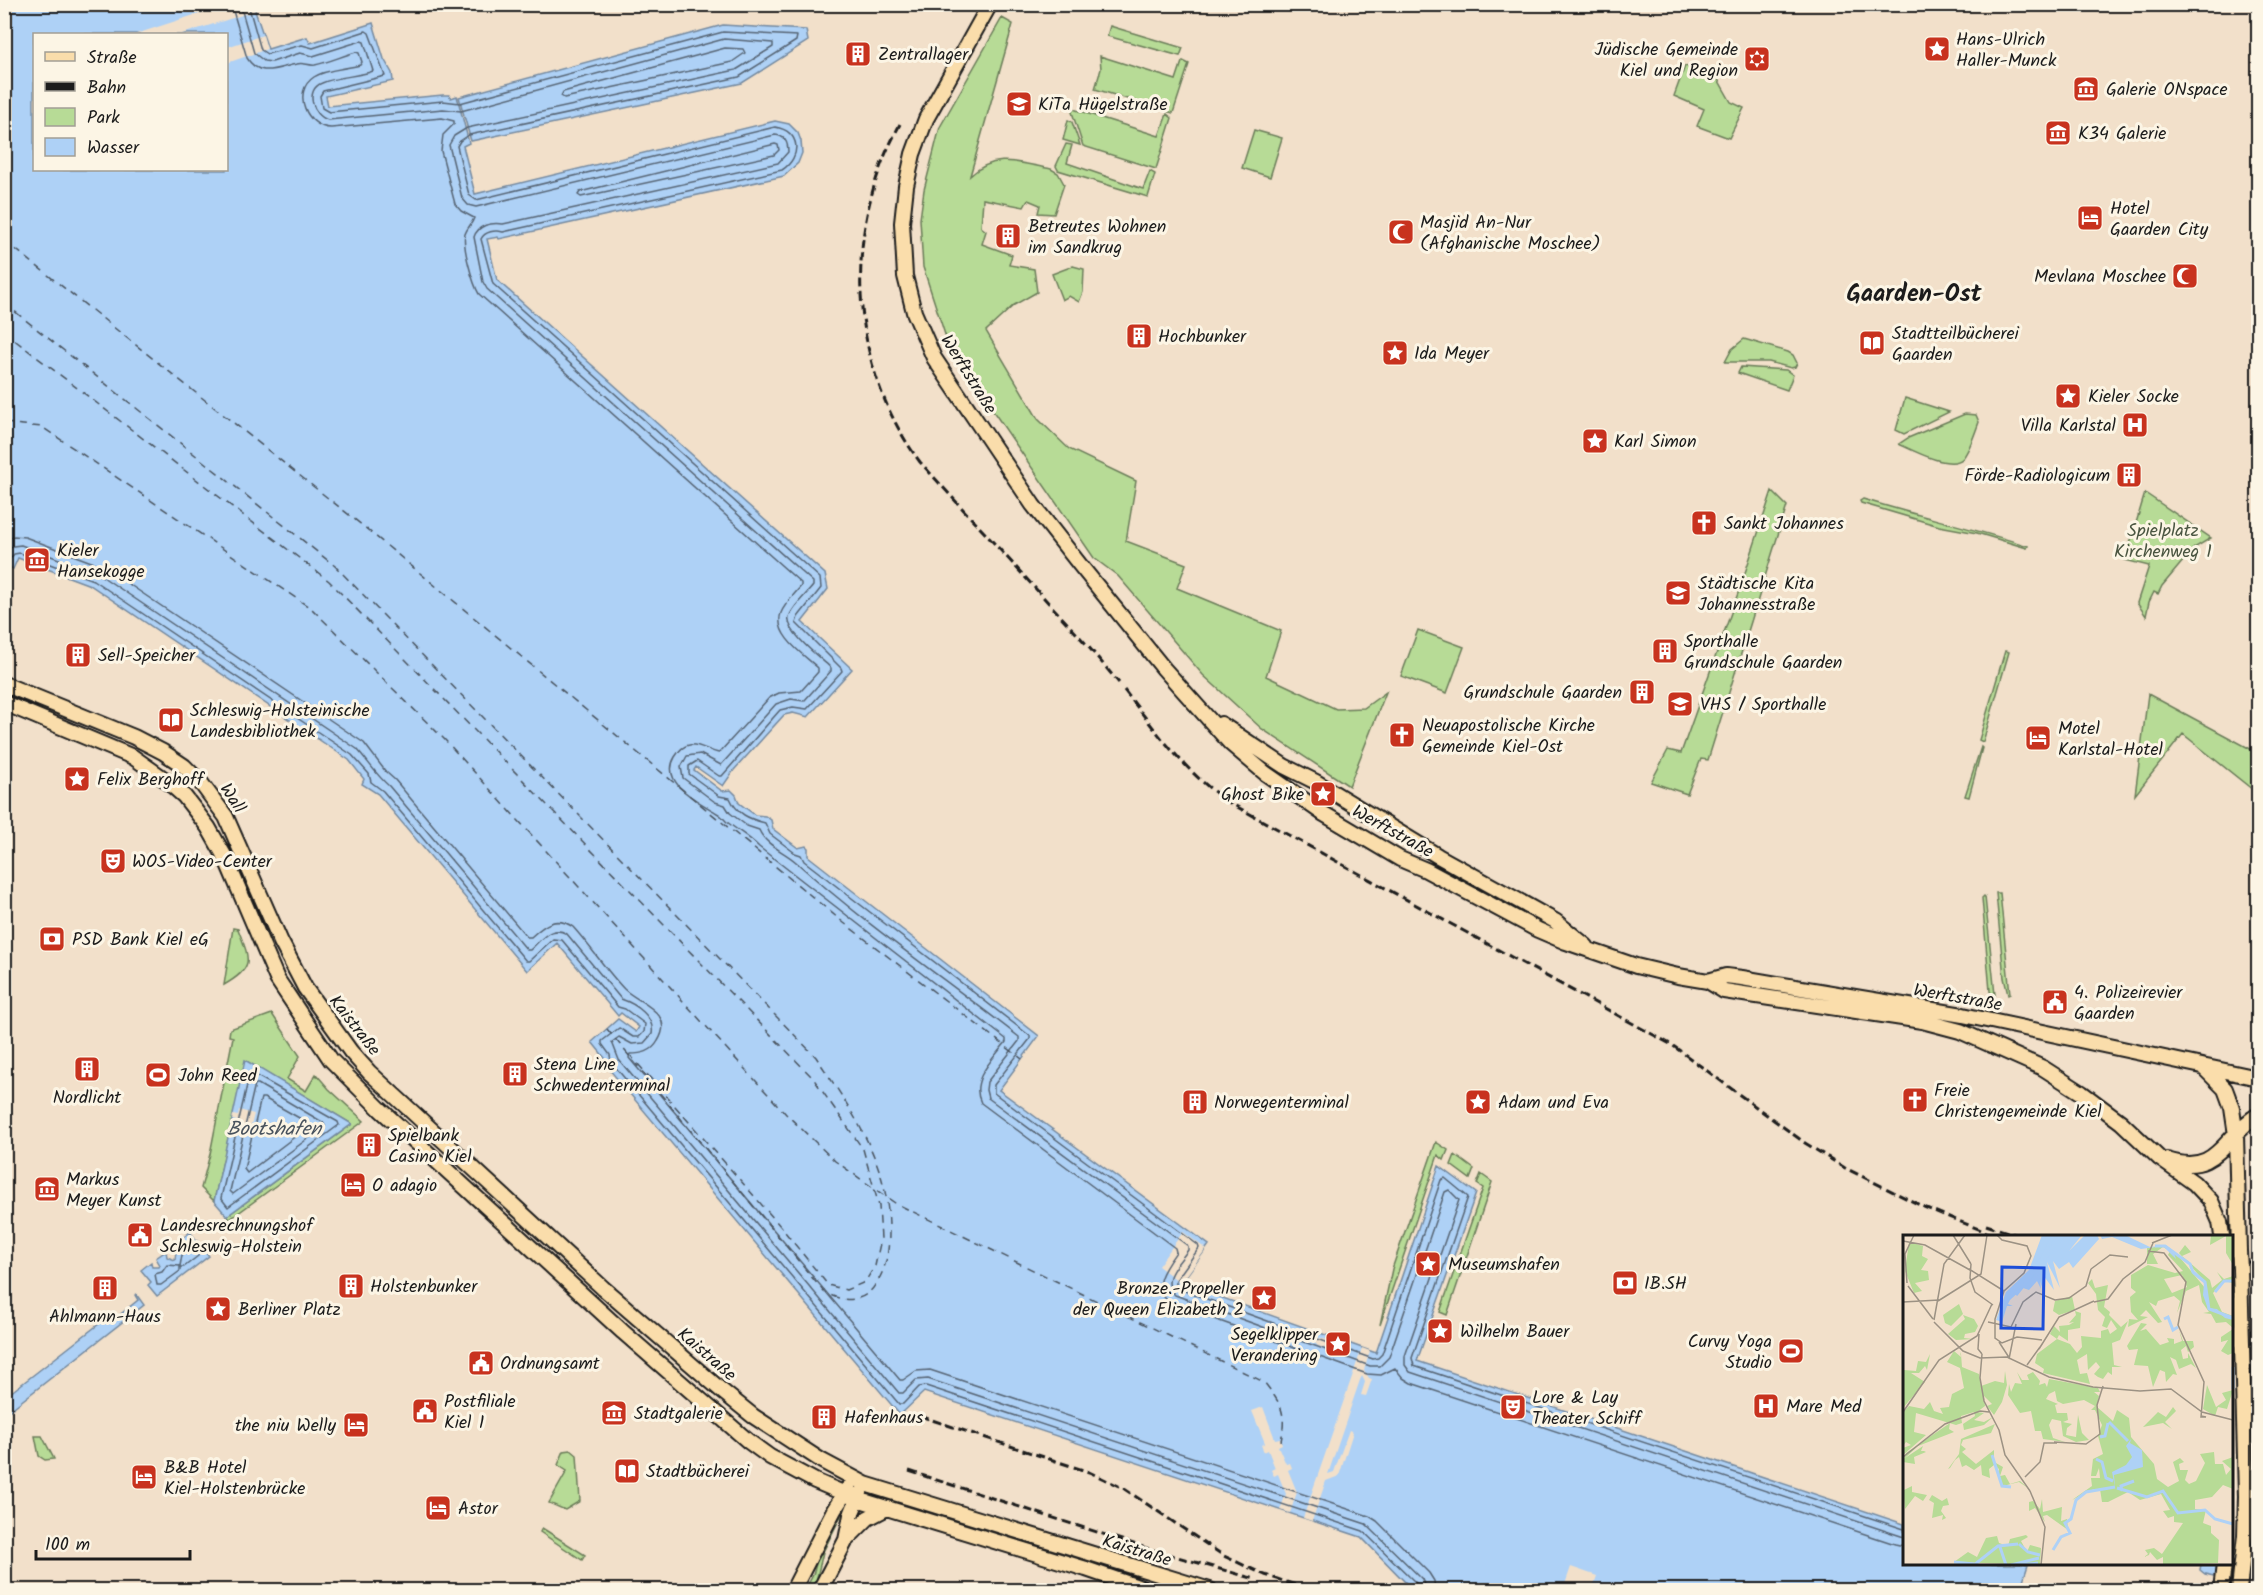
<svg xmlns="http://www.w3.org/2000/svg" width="2263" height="1595" font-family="Kalam,sans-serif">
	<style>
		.green { fill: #b7db96; stroke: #6a7c59; stroke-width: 1.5 }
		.water { fill: #aed1f6; stroke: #74899f; stroke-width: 1.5; fill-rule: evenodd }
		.pier { fill: #f2e0ca }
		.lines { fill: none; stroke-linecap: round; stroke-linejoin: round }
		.shore { stroke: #566473; stroke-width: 1.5 }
		.ferry { stroke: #48525d; stroke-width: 1.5; stroke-dasharray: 8 6; stroke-linecap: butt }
		.major-casing { stroke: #1c1c1c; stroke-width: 18 }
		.major { stroke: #faddab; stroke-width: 14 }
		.rail { stroke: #1c1c1c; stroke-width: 3; stroke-dasharray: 9 4.5; stroke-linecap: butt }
		.major-bridge-casing { stroke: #1c1c1c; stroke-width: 18; stroke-linecap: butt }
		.major-bridge { stroke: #faddab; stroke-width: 14 }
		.labels { text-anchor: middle; stroke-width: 6; stroke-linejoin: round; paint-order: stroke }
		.poi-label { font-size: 18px; fill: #1c1c1c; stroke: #fcf5e5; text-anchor: start }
		.street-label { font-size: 18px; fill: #1c1c1c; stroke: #fcf5e5 }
		.park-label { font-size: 18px; fill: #4a5541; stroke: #fcf5e5 }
		.water-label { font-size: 20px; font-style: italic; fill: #48525d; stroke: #fcf5e5 }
		.district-label { font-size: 24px; font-weight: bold; fill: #1c1c1c; stroke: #fcf5e5 }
		.inset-river { fill: none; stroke: #aed1f6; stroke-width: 3 }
		.inset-road { fill: none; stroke: #9c9284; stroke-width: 1.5 }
		.view { fill: #1d4ed8; fill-opacity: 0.15; stroke: #1d4ed8; stroke-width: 3 }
		.inset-edge { fill: none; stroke: #1c1c1c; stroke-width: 3 }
	</style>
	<rect width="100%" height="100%" fill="#f2e0ca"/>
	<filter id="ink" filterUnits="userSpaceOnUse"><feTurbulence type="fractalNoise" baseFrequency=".0167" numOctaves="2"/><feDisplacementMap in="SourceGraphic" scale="12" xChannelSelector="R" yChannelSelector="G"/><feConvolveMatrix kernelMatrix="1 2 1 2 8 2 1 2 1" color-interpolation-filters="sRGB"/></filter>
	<g filter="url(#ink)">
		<path class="green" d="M1002,18l11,6 -43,152c26,-24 49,-13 81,-7l7,4 6,11 -10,30 -16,-1 2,-8 -12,-5 -4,7 -41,-8 -2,28 5,4 -4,13 30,11 -3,10 25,4 3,23 -23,13 -28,26 52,88 31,30 67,32 -10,60 60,23 -9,24 104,43 -15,45 70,33 28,-1 22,-16 -37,94 -87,-57 -59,-54 -85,-99 -24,-18 -145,-211 -26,-80 -3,-48 4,-29 16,-63z
			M1110,26l73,22 -3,8 -73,-20z
			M1100,56l76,24 6,-18 1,-1 6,3 -16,49 -78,-24 6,-20z
			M1685,66l30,8 16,28 13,6 -15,30 -32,-12 7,-17 -30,-13z
			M1073,109l86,27 8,-22 5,4 -16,51 -73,-23 -11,-34z
			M1068,120l4,2 8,23 -17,-5z
			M1254,130l28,8 -12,39 -28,-9z
			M1066,144l6,1 -5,18 76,26 7,-18 5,3 -7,23 -90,-27 -2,-4z
			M1073,266l11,3 -1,23 -4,10 -10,-6 -7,4 -10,-26z
			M1744,339l44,13 5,3 4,8 -2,4 -4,1 -22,-6h-44l7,-13z
			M1741,367l45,3 7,5 -6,15 -49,-17z
			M1905,398l44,14 -45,22 -8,-4z
			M1965,414l11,1 3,7c-4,11 -9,27 -16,36 -12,13 -51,-8 -64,-14l9,-6z
			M1772,491l15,15 -79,254 -7,-1 -14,35 -36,-12 17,-32 13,3 61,-171z
			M2145,493l66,45 -17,10 -32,38 -4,8 -4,-2 -5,10 -3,14 -9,-13 12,-37 -24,-6z
			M1863,499c55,17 110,29 165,47l-1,2 -50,-15 -38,-7 -78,-23 -1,-2z
			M1418,630l46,17 -17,46 -46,-17z
			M2005,651l4,1 -26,90 -4,-2z
			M2148,694l110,59v41l-75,-60 -48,61z
			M1981,747l1,1 -13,49 -4,-1z
			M1996,893h4l10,101 -2,1 -4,-17z
			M1984,896l1,1 10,98 -4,-1 -1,-3 -8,-93z
			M233,928l5,1c12,31 17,38 -14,56z
			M272,1014l28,42 -13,23 19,12 10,-17 13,15 35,32 -134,98 -3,-3 125,-92 -106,-63 -32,140 -13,-13 9,-34 23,-117 -4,-1 1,-7z
			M1436,1142l12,8 -4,10 -6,-5 -58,170 12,-56z
			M1455,1155l19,14 -4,10 -19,-14z
			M1481,1174l11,8 -45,133 -7,-3 43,-124 -6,-4z
			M35,1436h7l12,23 -9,1 -6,-4z
			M571,1450l6,5 3,46 -15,9 -16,-7 18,-32 -9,-6 6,-14z
			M838,1515l3,1 -18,36 -9,38h-9l8,-15 6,-22z
			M542,1528l43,27 -3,5 -42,-28z"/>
		<path class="water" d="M5,5h248l15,44 39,-12 3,6 63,-20 11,36 8,14 1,8 -67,15 2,10 115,-11h6l2,3 6,-2 12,47 -6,3 12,48 300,-73 14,3 9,9 3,8 1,12 -4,10 -14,13 -285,63 -1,-2 -11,2 10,41 328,294 3,15 -26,33 50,47 -44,48 -15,-4 -9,2 -50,55 -11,16 -27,-19 -2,3 28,21 9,-1 5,5 3,8 16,12 10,1 6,4 2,9 25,19 8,-2 2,2v8l231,180 -40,54 210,155 -28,38 195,70 63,-187 37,27 -59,168 487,163v40h118l6,1 -8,25h-600l-10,-3 -49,-50 -437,-145 -24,23 -297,-353 2,-4 -13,-16 26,-23 18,13 3,-5 -18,-14 -3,3 -61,-73 -30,28 -149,-177 -16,-10 2,-5 -15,-19 -259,-175 -72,-27 -5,11 -8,-4zM34,34h192v136h-192z
			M723,25l83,5 2,11 -66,42 -271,58 -12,-44z
			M245,1060l107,64 -125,92 -13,-15z
			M190,1232l19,24 -52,40 -9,-11 3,-3 -10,-12 10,-8 1,5h7l1,-2 -4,-7 10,-7 1,6 8,3 1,-9 -5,-4 3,-2 4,4 3,-1 2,-5 -4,-2z
			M136,1294l8,11 -139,109v-17l103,-80 4,4 26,-21 -3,-5z
			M2232,1561l22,2 4,9c-1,8 -6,10 -13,11l-40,-9 -5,-4 1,-6h31z"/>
		<path class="pier" d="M228,4l25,1 2,6 -73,23h-46z
			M263,35l4,14 -40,14v-16z
			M239,1110l15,4 -5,20 -14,-3 2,-10 -5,-1 1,-5 5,1z
			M1183,1232l23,17 -25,34 -23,-17z
			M1321,1338l30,10 -2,8 -31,-10 -7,-7z
			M1362,1348l8,3 -6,19 5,8 3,1 -6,17 -5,-1 4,-13 -3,-6 -2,4 -32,94 6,-2 15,-42 4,2 -14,44 -13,5 -14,40 -9,-3z
			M1263,1407l12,32 5,-1 2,6 -4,2 8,18 4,-1 2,5 -4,2 9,22 -7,21 -10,-3 6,-16 -8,-20 -4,2 -3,-6 4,-2 -7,-18 -4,2 -3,-7 4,-2 -13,-32z
			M2236,1558l20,3 -4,24 -20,-2z
			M1571,1567l26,9 -5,14h-29z"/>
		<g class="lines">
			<path class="shore" d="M231,4l16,54c13,21 31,9 50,6 6,-2 12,2 18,1 14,-3 27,-9 41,-13l3,1 3,9 -2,3c-14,4 -34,4 -46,12 -23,15 -7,51 17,51l111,-10 12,3v3l-11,11 -2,16 14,53 6,7 13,7c-2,6 -7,10 -9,16 -3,12 8,50 14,60l322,289v3c-6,8 -16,17 -20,27 -8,22 23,42 37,55v4l-17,19 -22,2 -10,5 -50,55c-15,-2 -30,-20 -44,4 -16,27 25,45 42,56 4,2 7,6 10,9 11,9 23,15 32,25l247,192v3c-13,17 -37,38 -25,61l194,145 1,4c-13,18 -29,39 -1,53l192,69 14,1 14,-7 8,10 8,5 484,161 9,2
				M240,4l14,49 10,8 8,1 28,-9 13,3 48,-15 3,1 9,29c-16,6 -35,5 -51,12 -18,7 -9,33 6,37l115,-11 18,2 263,-72 49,4v4l-37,23 -269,58 -13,8 -5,9 13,53 6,7 8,2 299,-72c10,1 13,7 13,17l-10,11 -275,61c-12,-2 -25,1 -29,13l9,45 4,7 326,293v4c-7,9 -20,20 -24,31 -4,14 31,41 42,51v3l-27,30 -13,-2 -15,5 -55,61 -21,-11 -13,2 -6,11 2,11 32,24 10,3 5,8 17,13 12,4c7,16 25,21 37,32 70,63 149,117 223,175v4l-32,41 -1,8 2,8 200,148v4c-9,13 -29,30 -13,45l195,71h10l9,-9 56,-165 4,-2 10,10 -54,156v9l5,7 494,165
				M248,4l13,46 6,4 35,-9 11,3 53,-17 3,2 16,43 -62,15 -3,5 2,12 7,4 114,-11 17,2 263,-71 74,4 -1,5 -57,36 -270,58 -9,6 -3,5 12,49 7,5 299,-73c26,4 27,30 7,43l-279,62c-8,-2 -18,-1 -22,7l12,45 327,294 1,10 -23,29 -2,6 45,45 1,3 -35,38 -14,-2 -13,3 -58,66h-3l-22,-15 -8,5v8l30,22 11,2c7,16 19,21 35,25l5,11 25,19 6,2 3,6 226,175v3l-36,46v8l204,152 1,3 -23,32v5l3,4 194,70 5,-1 4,-4 59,-174 4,-2 23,19 -56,161 2,8 490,163
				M725,48l18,1 2,4 -13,9 -168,36 -3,-2 2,-4z
				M775,144l3,1 1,5 -5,5 -193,42 -3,-2 2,-3z
				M4,540l10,-4 11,1 77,29 234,158 28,19 22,29 9,8 132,157h4c13,-12 25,-22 42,-10 18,20 33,43 51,62 14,14 52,23 34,52 -6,11 -16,13 -28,13l-1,4 271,322h3l13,-9 14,-1 439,146 8,5 52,52 5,8 1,9
				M4,553l9,-7 8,-1 76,28 260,176c11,12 19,26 32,37l138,164h3c11,-10 21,-26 37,-16l54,65c15,5 34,18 31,35l-8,9 -12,1 -13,-7 -7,5 7,18 280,333h4l13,-13 12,-1 438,145 56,55 4,11
				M4,560h5l5,-6 6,-1 73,27 259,175 17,19 2,8 12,9 143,170h3l24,-22 9,1 56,67 7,2 20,15 -1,8 -5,5h-6l-14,-9 -17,13v3l8,11 1,7 288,342h4l16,-17 7,-1 437,145 54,53 1,6
				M250,1072l88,50 1,3 -111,82 -7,-9z
				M255,1084h3l66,39 1,3 -92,68 -3,-3z
				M261,1098h3l44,25 1,3 -62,47 -3,-4z
				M190,1245l3,1 6,7 -1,3 -14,11h-4v4l-19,14h-4l-2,-11 7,-2 5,-7 13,1 2,-11z"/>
			<path class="ferry" d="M4,240l359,286 481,397 178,136
				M4,303l331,263 481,491c36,54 74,107 73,175 0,21 -3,39 -16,56 -13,16 -33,13 -49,4l-217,-263
				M4,332l325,249 484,497 50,71 16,57 2,33 -6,27 -10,16 -19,8 -18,-5 -52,-64 -145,-165
				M4,423l38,4 270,182 133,131 341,374 49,47 60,42 369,179c17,22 23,30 17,59"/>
			<defs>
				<path id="major" d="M990,4l-64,115 -13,35 -7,32 -4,37 3,53 9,36 20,46 99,147 47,60 84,104 67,75 34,29 59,41 76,45 26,11 112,60 28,12 70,24 42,10 30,5 18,-5 16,2 221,37 295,63
					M4,684l130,53 29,15 21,14 17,17 25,34 55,125 24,46 46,64 18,20 234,216 119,103 31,25 69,45 43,23 345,106
					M4,703l129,54 34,24 17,15 24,31 17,30 52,122 54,81 49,49 243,223 125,109 22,16 45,24 42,18 229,70 61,21
					M1221,724l63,42 32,16 122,74 117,65 31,25
					M1708,981l16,10 198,30 38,10 83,37 39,25 39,29 38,36 35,25 17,18 9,21 2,14
					M2202,1066l23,23 7,19 4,27 3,116
					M2167,1160c52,17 56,-25 91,-45
					M846,1540l22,-22 17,-9
					M793,1590l41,-80 14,-22
					M820,1590l26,-50 5,-25 9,-22
					M2221,1590l3,-26
					M2239,1590l6,-55 1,-39 -6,-227"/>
			</defs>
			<use href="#major" class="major-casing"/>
			<use href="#major" class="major"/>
			<path class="rail" d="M900,124c-8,16 -17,33 -22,50 -33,96 -19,206 42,288l167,183 32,38
				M1124,690c32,41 62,84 106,113l442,242 133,98 40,25 79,39 72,29
				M1986,1225l34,11
				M2232,1262h26
				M920,1416l169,56 34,16 101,68 41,19 46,15
				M909,1471l237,77 109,31"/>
			<defs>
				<path id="major-bridge" d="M2239,1251l1,18"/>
			</defs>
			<use href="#major-bridge" class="major-bridge-casing"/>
			<use href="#major-bridge" class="major-bridge"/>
		</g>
	</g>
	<defs>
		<symbol id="sight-square" viewBox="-11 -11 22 22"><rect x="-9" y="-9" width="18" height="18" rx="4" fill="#c8321e" stroke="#fcf5e5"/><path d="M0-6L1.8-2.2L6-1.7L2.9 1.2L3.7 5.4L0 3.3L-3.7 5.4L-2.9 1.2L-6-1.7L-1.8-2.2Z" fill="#fff"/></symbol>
		<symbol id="building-square" viewBox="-11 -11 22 22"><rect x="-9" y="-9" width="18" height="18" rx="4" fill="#c8321e" stroke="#fcf5e5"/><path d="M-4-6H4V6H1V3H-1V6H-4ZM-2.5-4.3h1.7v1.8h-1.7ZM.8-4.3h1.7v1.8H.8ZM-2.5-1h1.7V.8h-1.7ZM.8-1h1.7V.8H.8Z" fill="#fff"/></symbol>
		<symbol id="synagogue-square" viewBox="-11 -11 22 22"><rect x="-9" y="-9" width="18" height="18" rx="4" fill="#c8321e" stroke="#fcf5e5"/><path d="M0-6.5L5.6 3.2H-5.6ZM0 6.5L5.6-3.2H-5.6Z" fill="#fff"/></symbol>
		<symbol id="museum-square" viewBox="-11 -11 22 22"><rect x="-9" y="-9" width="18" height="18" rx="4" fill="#c8321e" stroke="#fcf5e5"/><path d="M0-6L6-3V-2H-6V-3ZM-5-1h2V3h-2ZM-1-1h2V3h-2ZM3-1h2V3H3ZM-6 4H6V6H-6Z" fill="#fff"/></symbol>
		<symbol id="school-square" viewBox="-11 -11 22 22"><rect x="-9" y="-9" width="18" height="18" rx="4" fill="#c8321e" stroke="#fcf5e5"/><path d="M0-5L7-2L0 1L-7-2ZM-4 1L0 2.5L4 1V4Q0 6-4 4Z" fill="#fff"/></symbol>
		<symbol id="hotel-square" viewBox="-11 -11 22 22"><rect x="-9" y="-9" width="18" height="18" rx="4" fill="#c8321e" stroke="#fcf5e5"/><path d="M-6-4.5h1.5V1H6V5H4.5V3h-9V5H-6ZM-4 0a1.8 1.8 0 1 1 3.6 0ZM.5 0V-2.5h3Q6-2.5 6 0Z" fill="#fff"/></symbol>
		<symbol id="mosque-square" viewBox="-11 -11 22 22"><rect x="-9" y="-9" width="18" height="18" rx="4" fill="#c8321e" stroke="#fcf5e5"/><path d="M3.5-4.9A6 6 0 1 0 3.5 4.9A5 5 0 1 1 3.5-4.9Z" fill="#fff"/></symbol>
		<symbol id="library-square" viewBox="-11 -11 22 22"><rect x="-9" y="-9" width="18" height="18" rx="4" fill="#c8321e" stroke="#fcf5e5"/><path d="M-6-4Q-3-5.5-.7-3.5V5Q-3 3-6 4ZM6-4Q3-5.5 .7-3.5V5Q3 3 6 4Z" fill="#fff"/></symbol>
		<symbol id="hospital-square" viewBox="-11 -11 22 22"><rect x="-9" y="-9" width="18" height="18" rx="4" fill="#c8321e" stroke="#fcf5e5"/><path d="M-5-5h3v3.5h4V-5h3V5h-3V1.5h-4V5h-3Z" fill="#fff"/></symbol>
		<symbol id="church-square" viewBox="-11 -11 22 22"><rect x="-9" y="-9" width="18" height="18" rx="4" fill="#c8321e" stroke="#fcf5e5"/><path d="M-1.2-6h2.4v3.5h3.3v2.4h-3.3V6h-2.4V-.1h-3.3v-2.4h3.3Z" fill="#fff"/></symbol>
		<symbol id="theatre-square" viewBox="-11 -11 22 22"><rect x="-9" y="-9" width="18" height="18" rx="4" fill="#c8321e" stroke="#fcf5e5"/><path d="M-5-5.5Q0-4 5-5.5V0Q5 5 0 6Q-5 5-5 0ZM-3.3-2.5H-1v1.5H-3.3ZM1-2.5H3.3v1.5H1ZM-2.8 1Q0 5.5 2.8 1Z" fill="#fff"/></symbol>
		<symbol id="bank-square" viewBox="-11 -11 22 22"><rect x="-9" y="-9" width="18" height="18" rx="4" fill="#c8321e" stroke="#fcf5e5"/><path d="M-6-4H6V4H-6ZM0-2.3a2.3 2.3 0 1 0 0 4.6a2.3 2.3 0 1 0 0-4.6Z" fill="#fff"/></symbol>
		<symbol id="civic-square" viewBox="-11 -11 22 22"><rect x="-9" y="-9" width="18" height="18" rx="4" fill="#c8321e" stroke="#fcf5e5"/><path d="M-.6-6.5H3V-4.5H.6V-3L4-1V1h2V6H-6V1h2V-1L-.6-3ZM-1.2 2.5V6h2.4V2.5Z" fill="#fff"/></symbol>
		<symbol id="stadium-square" viewBox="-11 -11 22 22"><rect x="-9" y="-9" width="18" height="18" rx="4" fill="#c8321e" stroke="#fcf5e5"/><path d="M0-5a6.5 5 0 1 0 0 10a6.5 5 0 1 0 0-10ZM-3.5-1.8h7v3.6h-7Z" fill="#fff"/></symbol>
	</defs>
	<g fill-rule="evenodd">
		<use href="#sight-square" x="1922" y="34" width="30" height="30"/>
		<use href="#building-square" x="843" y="39" width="30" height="30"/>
		<use href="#synagogue-square" x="1742" y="44" width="30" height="30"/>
		<use href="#museum-square" x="2071" y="74" width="30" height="30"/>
		<use href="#school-square" x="1004" y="89" width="30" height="30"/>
		<use href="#museum-square" x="2043" y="118" width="30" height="30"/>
		<use href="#hotel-square" x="2075" y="203" width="30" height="30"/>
		<use href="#mosque-square" x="1386" y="217" width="30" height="30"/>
		<use href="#building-square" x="993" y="221" width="30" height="30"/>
		<use href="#mosque-square" x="2170" y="261" width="30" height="30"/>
		<use href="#building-square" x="1124" y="321" width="30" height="30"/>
		<use href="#library-square" x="1857" y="328" width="30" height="30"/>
		<use href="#sight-square" x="1380" y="338" width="30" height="30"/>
		<use href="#sight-square" x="2053" y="381" width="30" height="30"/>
		<use href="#hospital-square" x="2120" y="410" width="30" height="30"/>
		<use href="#sight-square" x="1580" y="426" width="30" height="30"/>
		<use href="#building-square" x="2114" y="460" width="30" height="30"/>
		<use href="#church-square" x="1689" y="508" width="30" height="30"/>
		<use href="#museum-square" x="22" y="545" width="30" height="30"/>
		<use href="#school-square" x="1663" y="578" width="30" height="30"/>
		<use href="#building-square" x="1650" y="636" width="30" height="30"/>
		<use href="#building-square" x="63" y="640" width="30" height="30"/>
		<use href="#building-square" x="1627" y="677" width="30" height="30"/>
		<use href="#school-square" x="1665" y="689" width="30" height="30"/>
		<use href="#library-square" x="156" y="705" width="30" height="30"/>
		<use href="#church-square" x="1387" y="720" width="30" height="30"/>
		<use href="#hotel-square" x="2023" y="723" width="30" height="30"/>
		<use href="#sight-square" x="62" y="764" width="30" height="30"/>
		<use href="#sight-square" x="1308" y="779" width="30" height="30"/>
		<use href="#theatre-square" x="98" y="846" width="30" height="30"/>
		<use href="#bank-square" x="37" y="924" width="30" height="30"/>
		<use href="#civic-square" x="2040" y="987" width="30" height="30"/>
		<use href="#building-square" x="72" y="1054" width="30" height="30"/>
		<use href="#building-square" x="500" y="1059" width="30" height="30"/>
		<use href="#stadium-square" x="143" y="1060" width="30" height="30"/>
		<use href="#church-square" x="1900" y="1085" width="30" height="30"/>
		<use href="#building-square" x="1180" y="1087" width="30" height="30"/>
		<use href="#sight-square" x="1463" y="1087" width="30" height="30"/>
		<use href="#building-square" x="354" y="1130" width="30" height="30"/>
		<use href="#hotel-square" x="338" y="1170" width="30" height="30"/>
		<use href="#museum-square" x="32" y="1174" width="30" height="30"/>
		<use href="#civic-square" x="125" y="1220" width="30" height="30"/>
		<use href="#sight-square" x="1413" y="1249" width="30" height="30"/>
		<use href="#bank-square" x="1610" y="1268" width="30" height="30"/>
		<use href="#building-square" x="336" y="1271" width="30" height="30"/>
		<use href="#building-square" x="90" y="1273" width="30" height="30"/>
		<use href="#sight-square" x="1249" y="1283" width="30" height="30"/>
		<use href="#sight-square" x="203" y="1294" width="30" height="30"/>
		<use href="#sight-square" x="1425" y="1316" width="30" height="30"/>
		<use href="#sight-square" x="1323" y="1329" width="30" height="30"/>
		<use href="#stadium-square" x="1776" y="1336" width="30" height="30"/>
		<use href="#civic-square" x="466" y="1348" width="30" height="30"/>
		<use href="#hospital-square" x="1751" y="1391" width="30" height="30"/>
		<use href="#theatre-square" x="1498" y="1392" width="30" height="30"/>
		<use href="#civic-square" x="410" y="1396" width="30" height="30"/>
		<use href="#museum-square" x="599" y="1398" width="30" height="30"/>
		<use href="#building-square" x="809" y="1402" width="30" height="30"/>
		<use href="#hotel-square" x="341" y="1410" width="30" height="30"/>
		<use href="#library-square" x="612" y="1456" width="30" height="30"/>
		<use href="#hotel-square" x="129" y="1462" width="30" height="30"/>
		<use href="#hotel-square" x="423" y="1493" width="30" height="30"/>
	</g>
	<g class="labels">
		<g class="poi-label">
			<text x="1956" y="45">Hans-Ulrich<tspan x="1956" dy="21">Haller-Munck</tspan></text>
			<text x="1738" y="55" text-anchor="end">Jüdische Gemeinde<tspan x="1738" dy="21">Kiel und Region</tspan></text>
			<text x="878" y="60">Zentrallager</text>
			<text x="2106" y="95">Galerie ONspace</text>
			<text x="1038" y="110">KiTa Hügelstraße</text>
			<text x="2078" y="139">K34 Galerie</text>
			<text x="2110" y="214">Hotel<tspan x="2110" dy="21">Gaarden City</tspan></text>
			<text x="1420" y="228">Masjid An-Nur<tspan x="1420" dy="21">(Afghanische Moschee)</tspan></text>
			<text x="1028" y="232">Betreutes Wohnen<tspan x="1028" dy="21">im Sandkrug</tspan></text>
			<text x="2166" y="282" text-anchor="end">Mevlana Moschee</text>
			<text x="1892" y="339">Stadtteilbücherei<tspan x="1892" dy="21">Gaarden</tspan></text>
			<text x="1158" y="342">Hochbunker</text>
			<text x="1414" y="359">Ida Meyer</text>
			<text x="2088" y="402">Kieler Socke</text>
			<text x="2116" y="431" text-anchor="end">Villa Karlstal</text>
			<text x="1614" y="447">Karl Simon</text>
			<text x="2110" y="481" text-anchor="end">Förde-Radiologicum</text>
			<text x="1724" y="529">Sankt Johannes</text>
			<text x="57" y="556">Kieler<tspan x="57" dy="21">Hansekogge</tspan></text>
			<text x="1698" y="589">Städtische Kita<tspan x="1698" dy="21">Johannesstraße</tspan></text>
			<text x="1684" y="647">Sporthalle<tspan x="1684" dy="21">Grundschule Gaarden</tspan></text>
			<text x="98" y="661">Sell-Speicher</text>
			<text x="1622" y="698" text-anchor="end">Grundschule Gaarden</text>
			<text x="1700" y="710">VHS / Sporthalle</text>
			<text x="190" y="716">Schleswig-Holsteinische<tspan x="190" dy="21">Landesbibliothek</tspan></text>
			<text x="1422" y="731">Neuapostolische Kirche<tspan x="1422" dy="21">Gemeinde Kiel-Ost</tspan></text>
			<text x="2058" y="734">Motel<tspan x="2058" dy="21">Karlstal-Hotel</tspan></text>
			<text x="97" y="785">Felix Berghoff</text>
			<text x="1304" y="800" text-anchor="end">Ghost Bike</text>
			<text x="132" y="867">WOS-Video-Center</text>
			<text x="72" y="945">PSD Bank Kiel eG</text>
			<text x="2074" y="998">4. Polizeirevier<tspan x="2074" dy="21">Gaarden</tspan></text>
			<text x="534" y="1070">Stena Line<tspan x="534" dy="21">Schwedenterminal</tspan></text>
			<text x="178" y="1081">John Reed</text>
			<text x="1934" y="1096">Freie<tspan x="1934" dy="21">Christengemeinde Kiel</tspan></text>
			<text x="87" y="1103" text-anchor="middle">Nordlicht</text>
			<text x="1214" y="1108">Norwegenterminal</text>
			<text x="1498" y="1108">Adam und Eva</text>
			<text x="388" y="1141">Spielbank<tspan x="388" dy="21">Casino Kiel</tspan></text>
			<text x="66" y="1185">Markus<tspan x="66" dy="21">Meyer Kunst</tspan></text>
			<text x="372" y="1191">O adagio</text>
			<text x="160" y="1231">Landesrechnungshof<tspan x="160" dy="21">Schleswig-Holstein</tspan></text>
			<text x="1448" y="1270">Museumshafen</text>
			<text x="1644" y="1289">IB.SH</text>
			<text x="370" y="1292">Holstenbunker</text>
			<text x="1244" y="1294" text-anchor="end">Bronze.-Propeller<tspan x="1244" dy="21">der Queen Elizabeth 2</tspan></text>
			<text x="238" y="1315">Berliner Platz</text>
			<text x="105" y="1322" text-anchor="middle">Ahlmann-Haus</text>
			<text x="1460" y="1337">Wilhelm Bauer</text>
			<text x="1318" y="1340" text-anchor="end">Segelklipper<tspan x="1318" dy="21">Verandering</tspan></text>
			<text x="1772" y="1347" text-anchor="end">Curvy Yoga<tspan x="1772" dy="21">Studio</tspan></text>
			<text x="500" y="1369">Ordnungsamt</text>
			<text x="1532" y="1403">Lore &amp; Lay<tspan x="1532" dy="21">Theater Schiff</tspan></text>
			<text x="444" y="1407">Postfiliale<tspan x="444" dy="21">Kiel 1</tspan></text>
			<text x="1786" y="1412">Mare Med</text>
			<text x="634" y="1419">Stadtgalerie</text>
			<text x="844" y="1423">Hafenhaus</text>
			<text x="336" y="1431" text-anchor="end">the niu Welly</text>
			<text x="164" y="1473">B&amp;B Hotel<tspan x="164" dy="21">Kiel-Holstenbrücke</tspan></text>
			<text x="646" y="1477">Stadtbücherei</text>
			<text x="458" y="1514">Astor</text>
		</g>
		<g class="street-label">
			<text transform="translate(969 374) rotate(58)" y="6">Werftstraße</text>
			<text transform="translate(233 798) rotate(57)" y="6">Wall</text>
			<text transform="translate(1393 831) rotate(29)" y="6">Werftstraße</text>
			<text transform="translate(1958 997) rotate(10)" y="6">Werftstraße</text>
			<text transform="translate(355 1025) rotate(52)" y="6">Kaistraße</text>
			<text transform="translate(707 1354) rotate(41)" y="6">Kaistraße</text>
			<text transform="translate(1137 1550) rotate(17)" y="6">Kaistraße</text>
		</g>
		<g class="park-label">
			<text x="2163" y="536">Spielplatz<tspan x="2163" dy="21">Kirchenweg 1</tspan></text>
		</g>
		<g class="water-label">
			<text x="274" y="1135">Bootshafen</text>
		</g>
		<g class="district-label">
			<text x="1914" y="301">Gaarden-Ost</text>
		</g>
	</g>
	<g transform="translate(1903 1235)">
		<rect width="330" height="330" fill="#f2e0ca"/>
		<path d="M308,0h22v30l-7,-12v-17l-16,9zM6,7l14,4 -1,10 6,3 -7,11 7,1 1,9 -14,3 7,8 -8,2 -9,-22zM282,10l6,7 -9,4 28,24 2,8 10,-8 -5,-8 7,7 9,-3v7l-9,-2 -11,12 9,19 11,4v12l-7,-6 -10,1 -5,-9 -8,-1 6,-1 -7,-10 -3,-17 -13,6 -9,22 3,-12 -6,-5 -16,5 -2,5 -7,-4 13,20 -4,1 -12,-13 -6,6 8,1 -20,10 1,-8 9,1 -7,-8 -1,-15 6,-5 -5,-4v-13l17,-10 27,8 8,-2 -15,-16 2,-4 -7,-4 -10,7 5,10h-11v-16l16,-2 14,8 28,34v-6l-26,-29zM279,40l5,12 -15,6 -8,-14zM189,44l3,9 13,-3 -4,22 6,5 -1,3 12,12 7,-6 -8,19 -8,3 2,22 8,2h-10v8l-4,-3 -5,7 -5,-2 -4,-3 6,-7 -4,-5 -8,8 -1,-16 -10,6 3,14 7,-1 3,11 -47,-11 1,-4 -9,-6 2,-9 20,-15 -7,-5 4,-8 6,6 -1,-6 10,-1 5,-3 -5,1 7,-8 -1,-4 6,2 -1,15 -12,2v11l-9,-6 -2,4 13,5 7,9 5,-6 -1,-11 20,2v-7l7,-2 2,5 7,-5 -6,-9 -4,8 -5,-2 3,-9 -7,-7 -2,-16 -8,-11zM169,61l3,14 -16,5 -6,-4 2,-10zM56,69l4,10 -12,12 -6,-3 -2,-8zM60,80l11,4 4,7 -3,6 -10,2 -1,4 9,1 -17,1 -8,-6 17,-15zM238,88l6,1 -7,7 6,-2 14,16 9,-3 -2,-4 7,1v5l8,-3 -3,-11 4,11h10l1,6 -6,5 -2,-6 -5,4 2,9 5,-1v-5l8,15 -5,-4 -12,5 -3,-9 -6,-3 7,18 -4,-1 -7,8 -1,-10 -5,-2 -7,17 -5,-21 -14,-1 4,-16 -9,1 -2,-4zM330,94v24l-5,2 -7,-4 7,-11 -7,2v-5zM51,116l7,6 -1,-5 1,2 1,13 17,7 2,12 14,-5 9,2 1,-12 2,14 -5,17 -8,13 -7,-9 5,-2 -8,-8 1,10 -8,6 7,1 -10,7 10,2 9,-5 -9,8 -20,5 -1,-6 12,-8 -1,-4 -13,4 1,7 -6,2 -40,-12 -2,19 12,3 -23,20v-7l8,-3 -5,-3 -3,4v-34l6,-6 15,3 6,-7 4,9 9,3 -3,-6 9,-1 3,-13 12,-6 -4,-20 -13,-6zM27,119l-3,16 -2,-4 -6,7h-8l14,9 -22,26 1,-38 12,1 2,-10 8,1zM114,137l5,8h7l-2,-5 6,-3 7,9 -1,4 6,-2 2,4 2,-8 49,9 2,4h-6l5,4 -2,11 16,14 4,-11 12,8 2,19 23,27 3,15 11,8 11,-6 -6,-19 7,-4 4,4 -5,2 1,6h8l-3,10 4,4 7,-3 9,-18 -5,-9 14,-2 1,12h8l3,11 5,-6 -9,-8 11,-4v32l-10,-4 -11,12 -17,3v9l11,1 -3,13 8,3v7l8,7 -1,23 -55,2v-8l-6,3 -7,-8 -1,3 -5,2 4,-3 -3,-4 9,-2 8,6 21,-31 -9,-1v-6l-6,2 -5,-7 7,-1 -9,-16 -21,6 -12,-8 -20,10h-6l-2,-13h-6l-22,11 20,-14 -1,-8h9l-1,-10 -3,8h-5l2,-17 10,-5 -5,-18 4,-11 -7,-15h-4l4,-4 -11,-6 -21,4 -6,-3 -2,-10 -6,3 -3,5 12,5 -3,1 2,8h10l1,7 -5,2 9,2 -5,4 -1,7 10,2 2,-22 4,18 7,7 -13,2 -13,-6 -2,-15 -9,-2 -3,6 4,13 12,4 -22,-3 -2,-8h-6l-4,-20 -11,2 -12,-18 1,-11 2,8 4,-9 7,1zM304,150l9,22 10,-7 -4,-7 11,-3 -6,19 -9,-2 -3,9 -12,-7zM270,172l3,4 -11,11 7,7 -9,-6 -20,4 15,-15 8,5zM47,188l-1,6 5,3 -36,14 -13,12 18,-12 -2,5h3l2,1 -12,5 1,7 -12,-2 3,-9zM92,189l-4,9 -28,7 -2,5 5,4 -4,3 14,12 18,-14v12l9,5 -3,9 5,-1 5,9 10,-3 8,7 -9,-6 -16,4 -5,-12 1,-5 -5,-4 -5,4 1,9 -8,-3 -1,-10 -7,5 -8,-5 -4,2 -3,-10 -4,3 -5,8 -2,1 11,-15 2,-15zM9,251v6l15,3 -4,6 -8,-5 -10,13 -2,-22 1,3zM29,260l10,6 5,-3 2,7 -6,1 -2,5 5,7 -4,2 1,-5 -11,3 2,-15 -5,-3zM139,264l1,13 19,-5 -1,14 6,-2 1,11 -21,-15 -4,1 2,6 -10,-14 -6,3v-9l4,-1 7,8zM123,300l2,2 -7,4 6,11 3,-7 11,3 -1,17 -86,-3 14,-10 9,5 9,-19 11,-2 2,7 9,3 2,-7z" fill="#b7db96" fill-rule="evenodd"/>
		<path d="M139,0h40l-13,16 16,-16h12l2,4 -26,29 -4,-6 -10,7 -6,-8 7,27 -13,-26 7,28 -11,-15v15l-3,-9 1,8 -4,-8 -8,9 -6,-2 -13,12 -2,4 5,2h-6l-5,16 -6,-2 10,-28 23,-22zM197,0l27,1 23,11 16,-2 24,19 3,8 12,10 4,26 8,1 7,7 8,1 1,3 -8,-2 -9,-8 -8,-1 -5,-14 1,-12 -11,-9 -3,-9 -13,-11 -3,-1 2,6 -13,-13 -22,3 -29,-12 -10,2zM228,204l-1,4 12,7 1,17 -29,8 1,12 -3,-15 14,-7 6,-8 -6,-11z" fill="#aed1f6"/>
		<path class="inset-river" d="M210,0l19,8M252,11h10l25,18 3,8 12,10 4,27 24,9M146,16l11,-15M114,49l-7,7 19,-14 33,-42M312,57l9,-11h9M113,60l48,-60M102,67l38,-45 11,-22M261,84l4,-2 5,13 5,-3M330,154v-22M206,187l19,19M197,202l5,-1 3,-13M89,220l10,31 9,1M193,224l6,3 4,16 7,3M214,253l30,9 16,-6 15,22 27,-3 10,9 18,5M219,256l-1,-5 13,-5M116,309l9,8 12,3M97,312l6,18M150,315l8,-13 9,-4 -5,-10 6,-4 5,-19 10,-8 29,-5M51,327l20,2M71,330l24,-19 20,-2M108,330l28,-7M117,330l18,-2"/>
		<path class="inset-road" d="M50,0l18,29M94,0l5,5 25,6 4,10 -7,17 -20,18 -9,28v19l7,5 15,-6 25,3M0,6l22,4 45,25M249,8l20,-8M245,16l16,2 22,29 -8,43 26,57 -3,35h5l-5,-1M68,29l-1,14 5,14 18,13M66,34l35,22M188,34l19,-14 18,2M4,48l-2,-29 9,-19M5,51l25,33M35,66l43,-27 6,-39M0,67l36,-2M191,67l14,-3 15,-20 22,-17 8,-19M31,85l10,-56 21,-29M31,87l29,29 17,7 27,-1 42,20 44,10 47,4 31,-2 31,23 31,8M85,87l23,5 12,-25 13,-10 19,8 14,-2 17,-12 5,-17M76,99l-1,15 4,5M96,107l11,17M136,114l20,-32 35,-16M79,119l-2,24 4,23 15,29M106,124l7,-35M124,130l13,-18M0,177l36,-52 38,-24 15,-32M96,195l6,25 25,36M151,207l32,2 14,-10 -3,-29 6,-19M0,222l42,-33 35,-13 9,1M122,242l15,-15 4,-19h13M127,256l15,36 -4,38"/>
		<path class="view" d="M99,32l42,1 -1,61 -42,-1z"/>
		<rect width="330" height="330" class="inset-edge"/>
	</g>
	<rect width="2263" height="1595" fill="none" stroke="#fcf5e5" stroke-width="24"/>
	<rect x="12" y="12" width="2239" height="1571" fill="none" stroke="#1c1c1c" stroke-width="2" filter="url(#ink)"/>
	<rect x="33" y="33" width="195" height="138" fill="#fcf5e5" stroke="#a29e95" stroke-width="1.5"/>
	<rect x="45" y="52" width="30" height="9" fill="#faddab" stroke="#a29e95" stroke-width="1.5"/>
	<text x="87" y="63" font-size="18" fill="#1c1c1c">Straße</text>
	<rect x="45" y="82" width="30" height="9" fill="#1c1c1c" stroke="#a29e95" stroke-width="1.5"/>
	<text x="87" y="93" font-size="18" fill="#1c1c1c">Bahn</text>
	<rect x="45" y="108" width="30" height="18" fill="#b7db96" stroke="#a29e95" stroke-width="1.5"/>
	<text x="87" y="123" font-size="18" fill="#1c1c1c">Park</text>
	<rect x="45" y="138" width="30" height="18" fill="#aed1f6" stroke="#a29e95" stroke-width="1.5"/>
	<text x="87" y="153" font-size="18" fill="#1c1c1c">Wasser</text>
	<path d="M36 1550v9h154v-9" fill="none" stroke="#1c1c1c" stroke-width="3"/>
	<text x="45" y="1550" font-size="18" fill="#1c1c1c" stroke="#fcf5e5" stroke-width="4.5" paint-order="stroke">100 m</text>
</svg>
